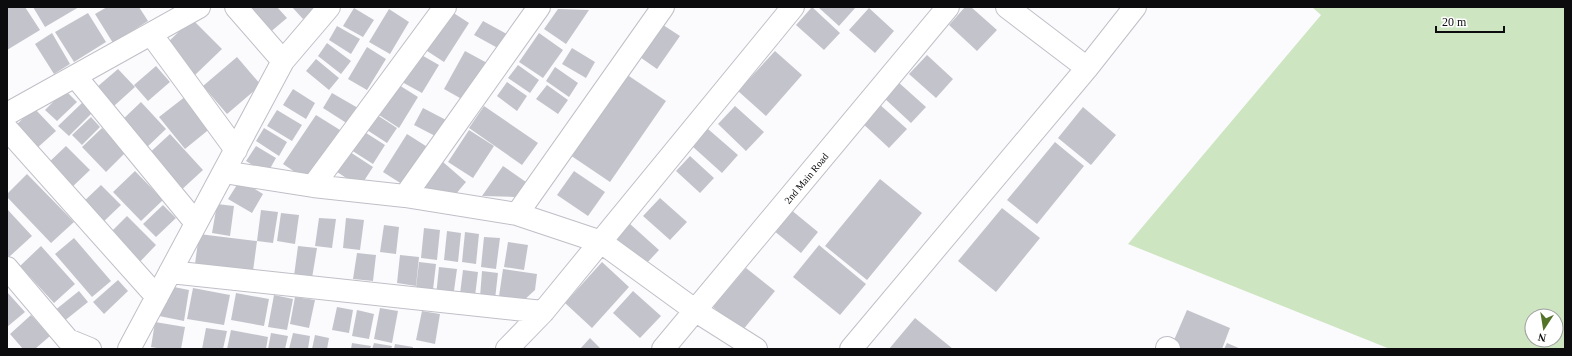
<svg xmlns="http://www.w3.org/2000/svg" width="1572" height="356" font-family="'Times New Roman',serif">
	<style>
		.green { fill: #cee5c1; fill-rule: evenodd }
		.building { fill: #c3c3cb }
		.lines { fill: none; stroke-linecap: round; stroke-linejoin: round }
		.minor-casing { stroke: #bfbfc7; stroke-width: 24 }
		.minor { stroke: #fff; stroke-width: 22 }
		.labels { text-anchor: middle; stroke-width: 4; stroke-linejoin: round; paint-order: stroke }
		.street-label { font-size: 10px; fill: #0c0c0f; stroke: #fff }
	</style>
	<rect width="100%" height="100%" fill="#fbfbfe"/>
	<path class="green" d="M1312,7h253v342h-175l-262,-105 193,-229zM1532,316h24v24h-24z"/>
	<path class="building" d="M7,7h18l15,23 -33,20z
		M33,7h46l-34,20z
		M107,7h32l9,14 -35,22 -18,-29z
		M244,7h33l10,11 -19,16z
		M292,7h24l-13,12z
		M812,7l28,26 -16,17 -28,-25z
		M818,7h38l-17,19z
		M965,7h6l26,23 -20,21 -28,-26z
		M354,8l20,12 -11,17 -20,-11z
		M869,8l25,23 -19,22 -26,-23z
		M389,9l20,13 -19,32 -21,-12z
		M558,9l31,1 -23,34 -22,-15z
		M449,10l20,13 -25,39 -20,-13z
		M88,13l18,29 -32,20 -19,-30z
		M192,19l30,30 -27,26 -29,-31z
		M483,21l31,17 -9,14 -31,-17z
		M660,23l20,13 -23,33 -20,-14z
		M337,26l23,13 -9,15 -22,-14z
		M52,33l18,31 -16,10 -19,-30z
		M539,33l24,17 -20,28 -24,-16z
		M327,43l24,18 -10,13 -23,-18z
		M367,47l19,12 -19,31 -19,-11z
		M572,48l23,14 -9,16 -24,-14z
		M465,51l24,13 -22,38 -23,-13z
		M775,51l27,24 -36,41 -28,-25z
		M418,53l21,12 -17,28 -20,-11z
		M927,55l26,24 -17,19 -27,-24z
		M237,57l24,28 -34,29 -24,-28z
		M316,59l23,19 -10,12 -23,-19z
		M518,65l21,15 -9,13 -22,-15z
		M156,66l14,16 -22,19 -14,-16z
		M555,67l23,16 -9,14 -23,-16z
		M118,69l17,18 -21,19 -17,-19z
		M626,74l40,27 -56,81 -40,-27z
		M897,81l29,26 -15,16 -28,-26z
		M507,82l20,14 -10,15 -20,-15z
		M399,85l19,12 -19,31 -20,-13z
		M547,85l21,15 -10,14 -22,-15z
		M293,89l22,14 -9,16 -23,-14z
		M65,90l12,12 -20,19 -12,-11z
		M332,93l26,15 -10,16 -25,-16z
		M186,96l26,31 -27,22 -26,-32z
		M141,102l25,27 -21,20 -25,-27z
		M82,103l10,10 -23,23 -11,-10z
		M878,103l29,26 -18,19 -28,-26z
		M484,106l54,37 -16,22 -53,-37z
		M735,106l29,26 -18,19 -28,-27z
		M1083,107l33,28 -25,30 -33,-27z
		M34,108l22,23 -20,18 -22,-22z
		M423,108l25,13 -9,17 -25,-13z
		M277,110l25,15 -10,16 -25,-15z
		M316,115l24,15 -33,50 -24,-16z
		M377,115l20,13 -10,15 -20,-13z
		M91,117l9,10 -18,18 -10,-10z
		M102,128l24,24 -20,20 -24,-25z
		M264,128l23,14 -8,14 -23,-15z
		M708,129l30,26 -16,18 -30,-27z
		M469,130l25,16 -21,32 -25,-16z
		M363,131l22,14 -12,19 -22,-14z
		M170,134l33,36 -25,23 -33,-36z
		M407,134l22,14 -24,38 -22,-14z
		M1055,142l29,24 -47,58 -30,-24z
		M66,146l24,24 -21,20 -24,-24z
		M256,146l20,12 -9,16 -21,-13z
		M347,150l26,17 -13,20 -26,-17z
		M690,156l24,22 -14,15 -24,-22z
		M443,162l23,20 -11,13 -35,-7z
		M503,166l23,16 -11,15 -33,-1z
		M135,171l28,29 -22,21 -28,-29z
		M574,171l31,21 -17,24 -31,-21z
		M27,174l47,48 -23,21 -44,-46v-3z
		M880,179l42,34 -55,67 -42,-34z
		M240,180l23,14 -11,19 -24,-14z
		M101,185l20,20 -21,20 -20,-20z
		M660,198l27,24 -17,18 -27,-24z
		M217,204l17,2 -4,30 -18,-3z
		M163,205l13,13 -20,19 -13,-13z
		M1002,208l38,30 -44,54 -38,-31z
		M7,209l25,27 -23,21 -2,-3z
		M790,209l28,23 -17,21 -28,-23z
		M261,210l17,2 -5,31 -16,-2z
		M281,213l18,2 -4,29 -18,-3z
		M127,216l29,29 -22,23 -29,-30z
		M319,218l17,1 -4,29 -17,-2z
		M346,218l18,2 -4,30 -17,-2z
		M629,223l30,27 -14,15 -29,-27z
		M384,225l15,2 -3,27 -16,-2z
		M424,228l16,2 -3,30 -16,-2z
		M447,231l14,2 -3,29 -14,-2z
		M465,232l14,2 -3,30 -14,-2z
		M199,234l58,7 -4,30 -58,-7z
		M484,237l16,1 -4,31 -15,-2z
		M74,238l37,43 -19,16 -37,-43z
		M508,242l20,3 -4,25 -20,-3z
		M819,245l47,39 -26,31 -47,-38z
		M41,246l34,38 -21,19 -34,-37z
		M298,246l19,2 -5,30 -18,-2z
		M357,253l19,2 -3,26 -20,-2z
		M400,255l19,2 -3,29 -19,-3z
		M419,262l17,2 -3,26 -17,-2z
		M602,262l27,25 -37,41 -27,-25z
		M439,267l18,2 -4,29 -17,-2z
		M746,268l29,23 -33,40 -29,-24z
		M503,269l34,5 -2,16 -13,12 -24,1z
		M463,270l15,2 -3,24 -15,-2z
		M482,271l16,2 -3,26 -15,-2z
		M118,280l10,11 -24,23 -11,-12z
		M164,285l25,5 -5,31 -25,-5z
		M193,288l37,7 -6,30 -37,-6z
		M79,291l9,11 -25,20 -9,-11z
		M633,291l28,25 -21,22 -27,-25z
		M7,292l18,20 -18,15z
		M236,293l33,6 -5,27 -33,-6z
		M274,295l19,4 -6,31 -19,-3z
		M295,297l20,3 -6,28 -19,-4z
		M337,307l16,3 -4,23 -17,-3z
		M380,308l18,3 -6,32 -18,-4z
		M357,310l17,4 -5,25 -17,-3z
		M1187,310l43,18 -8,21h-48l-3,-2z
		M422,311l18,3 -5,30 -19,-4z
		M31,315l19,21 -15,13h-12l-13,-15z
		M915,318l38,31h-64z
		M155,322l30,5 -4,22h-18l-12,-2z
		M206,328l21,3 -4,18h-21z
		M231,330l37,7 -2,12h-39z
		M271,333l17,3 -3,13h-17z
		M293,333l17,3 -2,13h-19z
		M315,335l14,3 -2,11h-15z
		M590,338l11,11h-21z
		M352,343l19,3 -1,3h-19z
		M374,343l18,3 -1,3h-19z
		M1227,343l14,6h-17z
		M395,344l18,3v2h-19z"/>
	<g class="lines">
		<defs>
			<path id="minor" d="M236,7l47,54
				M1007,7l80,61
				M151,34l85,116
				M75,76l121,147
				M7,114l192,-107
				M7,129l150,168
				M224,172l89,14 92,10 112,18 84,28 95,69 60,38
				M313,186l132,-179
				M405,196l134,-189
				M517,214l146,-207
				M7,268l61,72 22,9
				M170,272l373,40
				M1167,348l2,1
				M129,349l154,-288 46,-54
				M507,349l36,-37 250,-305
				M663,349l285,-342
				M851,349l236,-281 48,-61"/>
		</defs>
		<use href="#minor" class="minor-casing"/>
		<use href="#minor" class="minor"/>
	</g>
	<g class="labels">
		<g class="street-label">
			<text transform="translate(806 178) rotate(-50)" y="4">2nd Main Road</text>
		</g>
	</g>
	<rect width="1572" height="356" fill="none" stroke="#0c0c0f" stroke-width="16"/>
	<g transform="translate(1544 328) rotate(192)"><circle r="19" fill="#ffffff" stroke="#9e9e9f"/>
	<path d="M0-3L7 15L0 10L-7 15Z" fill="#547228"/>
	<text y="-6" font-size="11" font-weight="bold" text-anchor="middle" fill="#0c0c0f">N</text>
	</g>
	<path d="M1436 26v6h68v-6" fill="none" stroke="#0c0c0f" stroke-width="2"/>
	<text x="1442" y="26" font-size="12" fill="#0c0c0f" stroke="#ffffff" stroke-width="3" paint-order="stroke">20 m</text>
</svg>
